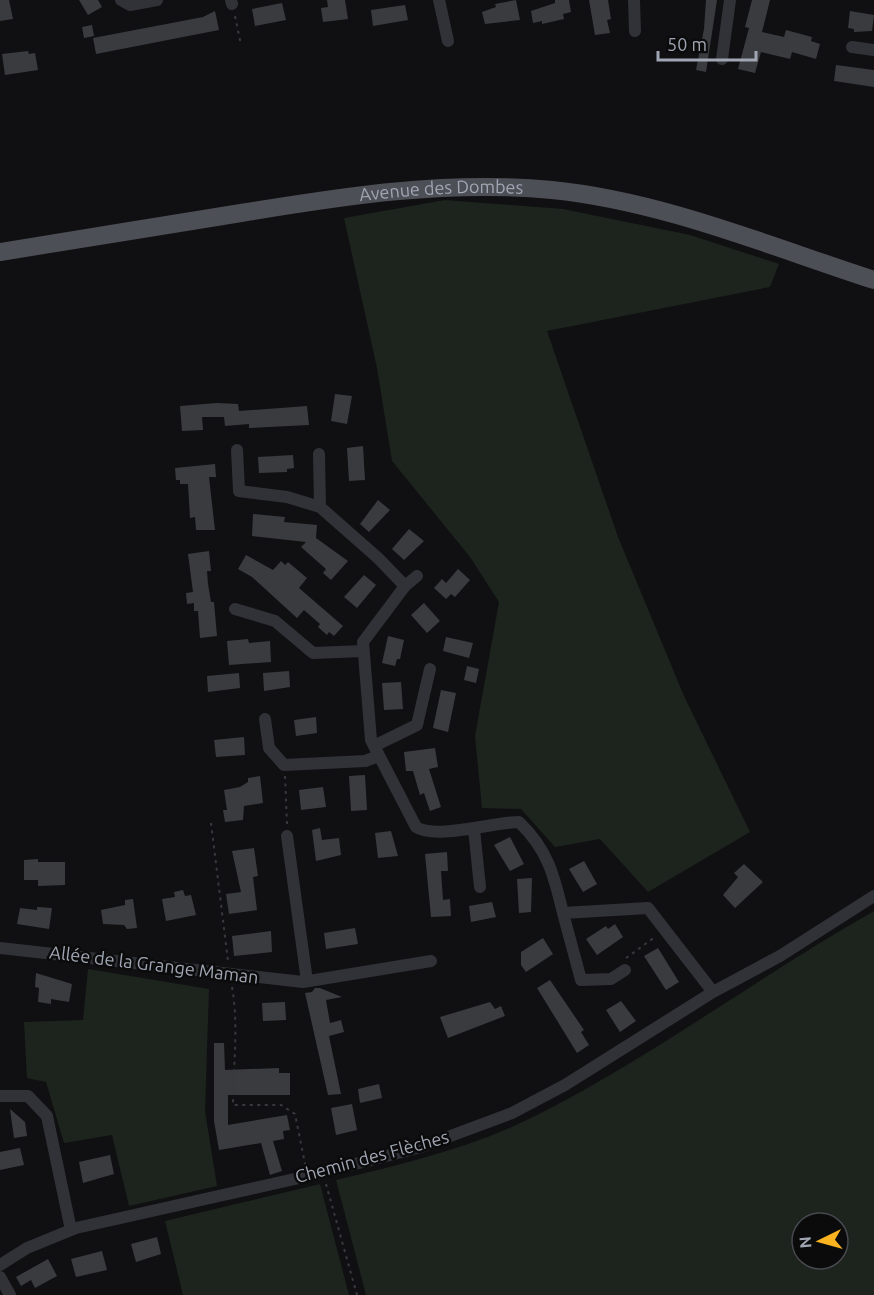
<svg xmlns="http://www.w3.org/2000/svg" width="874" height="1295" font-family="Ubuntu,sans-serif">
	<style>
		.green { fill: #1c241d; fill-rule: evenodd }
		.building { fill: #3a3b3f }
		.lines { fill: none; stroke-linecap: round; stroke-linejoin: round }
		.path { stroke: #37393e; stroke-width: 2; stroke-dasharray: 3 4.5; stroke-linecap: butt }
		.minor { stroke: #313237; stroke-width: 12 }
		.primary { stroke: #4d4f56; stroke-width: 18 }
		.labels { text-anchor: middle; stroke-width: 5; stroke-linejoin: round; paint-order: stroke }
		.street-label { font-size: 18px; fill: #a0a6b3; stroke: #0b0b0c }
	</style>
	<rect width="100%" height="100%" fill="#101012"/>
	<path class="green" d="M445,200l118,9 127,26 89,29 -9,23 -223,44 71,206 66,159 66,136 -102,60 -48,-53 -45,8 -34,-38 -39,-1 -7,-72 24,-134 -29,-45 -78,-96 -15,-93 -33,-150z
		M874,911v384h-508l-30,-115c67,-16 136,-32 199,-64 118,-59 224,-140 339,-205zM802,1223h36v36h-36z
		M88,969l121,20 -4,122 12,75 -88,20 -17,-71 -48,8 -18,-61 -19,-4 -3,-56 59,-2z
		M320,1184l29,111h-166l-18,-74z"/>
	<path class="building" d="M0,0h9l4,19 -13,2z
		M79,0h19l4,7 -14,8z
		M327,0h18l3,19 -25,3 -2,-14 7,-1z
		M516,0l4,20 -35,4 -3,-12 14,-5 -1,-3z
		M555,0h14l2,12 -8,2 1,5 -22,5v-3l-9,2 -2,-12 24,-8z
		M589,0h19l3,19 -4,1 3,13 -15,2z
		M706,0h11l-11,72 -10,-2 8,-41z
		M752,0h18l-8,32 22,5 2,-7 26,7 -1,4 9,3 -4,15 -24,-7 -2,7 -29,-7 -6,21 -17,-4 11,-41 -4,-1z
		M282,3l4,17 -31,6 -3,-17z
		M405,5l3,15 -35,6 -2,-16z
		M215,11l4,19 -123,24 -3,-16 110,-21z
		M850,11l24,4 -2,16 -18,1v-3l-6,-1z
		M92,25l2,11 -10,2 -2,-11z
		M28,51l1,3 6,-1 3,17 -33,5 -3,-21z
		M836,65l38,5v17l-40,-6z
		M335,394l17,2 -5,28 -16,-3z
		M217,403l21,1 1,7 68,-5 2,19 -60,3v-4l-24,2 -1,-9h-22l1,13 -21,1 -2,-25z
		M363,446l2,34 -16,1 -2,-33z
		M293,455l1,13 -7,1v3l-28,1 -1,-16z
		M215,464l1,13h-7l6,53h-19l-1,-13 -5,1 -2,-34h-8v-4h-4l-1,-12z
		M378,500l12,10 -21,22 -9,-8z
		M253,514l32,3 -1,5 33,3 -1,13 32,23 -17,19 -8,-7 3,-4 -25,-22 5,-5 -54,-6z
		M409,529l15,12 -20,19 -12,-11z
		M209,551l2,20h-4l1,13 3,18h3l3,34 -17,2 -2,-27h-4v-8l-7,1 -1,-11 7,-1 -5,-38z
		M246,555l27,15 8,-9 4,4 3,-3 19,16 -8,10 44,38 -9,10 -5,-4 -2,3 -9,-8 2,-3 -16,-14 -7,8 -45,-41 -14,-8z
		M458,569l12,11 -15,17 -4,-3 -5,5 -12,-11 8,-9 4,4z
		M364,575l12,10 -19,23 -13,-11z
		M424,603l16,18 -13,12 -16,-18z
		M388,636l16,4 -4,19h-3l-2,7 -13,-3z
		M446,637l27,6 -4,15 -26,-7z
		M248,639l1,4 21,-2 1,21 -42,3 -2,-24z
		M467,666l12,3 -3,14 -12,-3z
		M289,671l1,16 -26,4 -1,-18z
		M239,673l1,15 -32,4 -1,-16z
		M401,682l2,27 -19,1 -2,-27z
		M441,690l15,3 -8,39 -15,-4z
		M316,717l1,16 -21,3 -2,-16z
		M244,737l1,18 -29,2 -2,-17z
		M435,748l3,19 -9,2 12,38 -11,4 -6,-18 -4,2 -7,-24h-7l-2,-19z
		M365,775l2,35 -16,1 -2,-35z
		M260,776l3,27 -19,3 -1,14 -18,2 -2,-12h4l-3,-20 16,-3 8,-5v-4z
		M323,787l3,20 -25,3 -2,-20z
		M320,828l2,12 17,-2 2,17 -25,6 -4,-31z
		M391,831l7,25 -20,2 -3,-25z
		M510,837l14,27 -14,7 -16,-26z
		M254,848l4,28 -5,1 4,33 -28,4 -3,-20 15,-2 -9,-41z
		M447,852l1,19h-7l2,29 7,-1 1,17 -20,1 -6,-63z
		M38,859v3h27v23l-27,1v-6h-14v-20z
		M584,861l13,23 -14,8 -14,-23z
		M744,864l19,18 -28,26 -12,-13 15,-18 -4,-4z
		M532,878l-1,34 -12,1 -2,-34z
		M183,890l2,6 6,-1 5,20 -30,6 -4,-22 13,-2 -1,-5z
		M133,899l4,29 -10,1 -3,-4 -21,-1 -2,-14 24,-5v-5z
		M492,902l4,15 -25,5 -2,-16z
		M37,907l15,1 -3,21 -32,-5 3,-16 17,2z
		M615,924l8,13 -26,18 -11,-16 20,-13 2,3z
		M355,928l3,16 -32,5 -2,-16z
		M271,931l1,21 -38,4 -2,-20z
		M543,938l10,16 -27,18 -5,-7v-13z
		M658,948l21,34 -13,8 -22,-34z
		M36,973l36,11 -3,18 -18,-3v5l-13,-2 1,-14 -4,-1z
		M550,980l34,50 -3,2 8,13 -12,8 -40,-65z
		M315,988h5l22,9 -16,3 4,23 11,-3 3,12 -15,4 12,58 -13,1 -23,-102 7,-1z
		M621,1001l15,20 -16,11 -14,-22z
		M285,1002l1,18 -23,1 -1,-18z
		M490,1002l5,7 6,-3 4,10 -57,22 -8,-21z
		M214,1043h10l1,27 54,-2v5h11v22h-62v30l59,-10 3,15 -7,1 1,8 -11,2 9,30 -12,4 -9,-32 -42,7 -5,-29z
		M379,1084l3,14 -22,5 -2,-14z
		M352,1104l5,26 -21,5 -5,-27z
		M10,1109l15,13 2,14 -13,2z
		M20,1148l4,17 -24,5v-18z
		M110,1155l4,19 -31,9 -4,-21z
		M157,1237l4,17 -25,8 -5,-18z
		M102,1251l5,19 -31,7 -5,-18z
		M48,1259l9,17 -22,12 -4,-8 -10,6 -5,-9z"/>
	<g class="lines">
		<path class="path" d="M235,16l6,29
			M285,776l2,48
			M211,823l17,138
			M626,958l29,-21
			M232,987c7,39 1,79 1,118h48l14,9 10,50
			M326,1184l31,111"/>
		<path class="minor" d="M121,0l9,5 27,-5
			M231,0l1,4
			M439,0l9,41
			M634,0l1,31
			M852,47l22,3
			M722,59l8,-59
			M237,450l2,41 48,6 33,10 58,51 27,28
			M319,454l1,53
			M417,576l-12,10 -42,56 8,98 45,87c20,13 78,-5 103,-5 29,28 35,53 44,91l85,-5 65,84
			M235,609l40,12 38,32 50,-2
			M265,719l4,29 15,17 81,-4 14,-5
			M374,746l43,-21 13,-56
			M474,829l6,58
			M287,836l20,145
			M563,913l18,67 30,-1 14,-9
			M0,948l303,34 128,-21
			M0,1096h28l19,20 24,114
			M0,1265l27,-17 49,-20 232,-52 113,-29 91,-34 53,-28 148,-93 67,-36 94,-60
			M0,1277l10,18"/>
		<path class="primary" id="s1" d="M0,252c80,-13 161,-26 241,-39 103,-17 206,-33 311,-23 110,11 217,56 322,90"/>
	</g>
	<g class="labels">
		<g class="street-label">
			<text dy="6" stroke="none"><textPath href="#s1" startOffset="446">Avenue des Dombes</textPath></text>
			<text transform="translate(154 965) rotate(7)" y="6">Allée de la Grange Maman</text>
			<text transform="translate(372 1157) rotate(-15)" y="6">Chemin des Flèches</text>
		</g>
	</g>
	<g transform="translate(820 1241) rotate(265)"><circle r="28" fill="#0b0b0c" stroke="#47494f" stroke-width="1.5"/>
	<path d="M0-4.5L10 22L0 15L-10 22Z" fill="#fbb41f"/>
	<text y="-9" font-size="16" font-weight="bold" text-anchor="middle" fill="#a0a6b3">N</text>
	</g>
	<path d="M658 51v9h98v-9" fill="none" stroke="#a0a6b3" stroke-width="3"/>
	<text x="667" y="51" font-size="18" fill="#a0a6b3" stroke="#0b0b0c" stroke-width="4.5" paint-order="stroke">50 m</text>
</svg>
